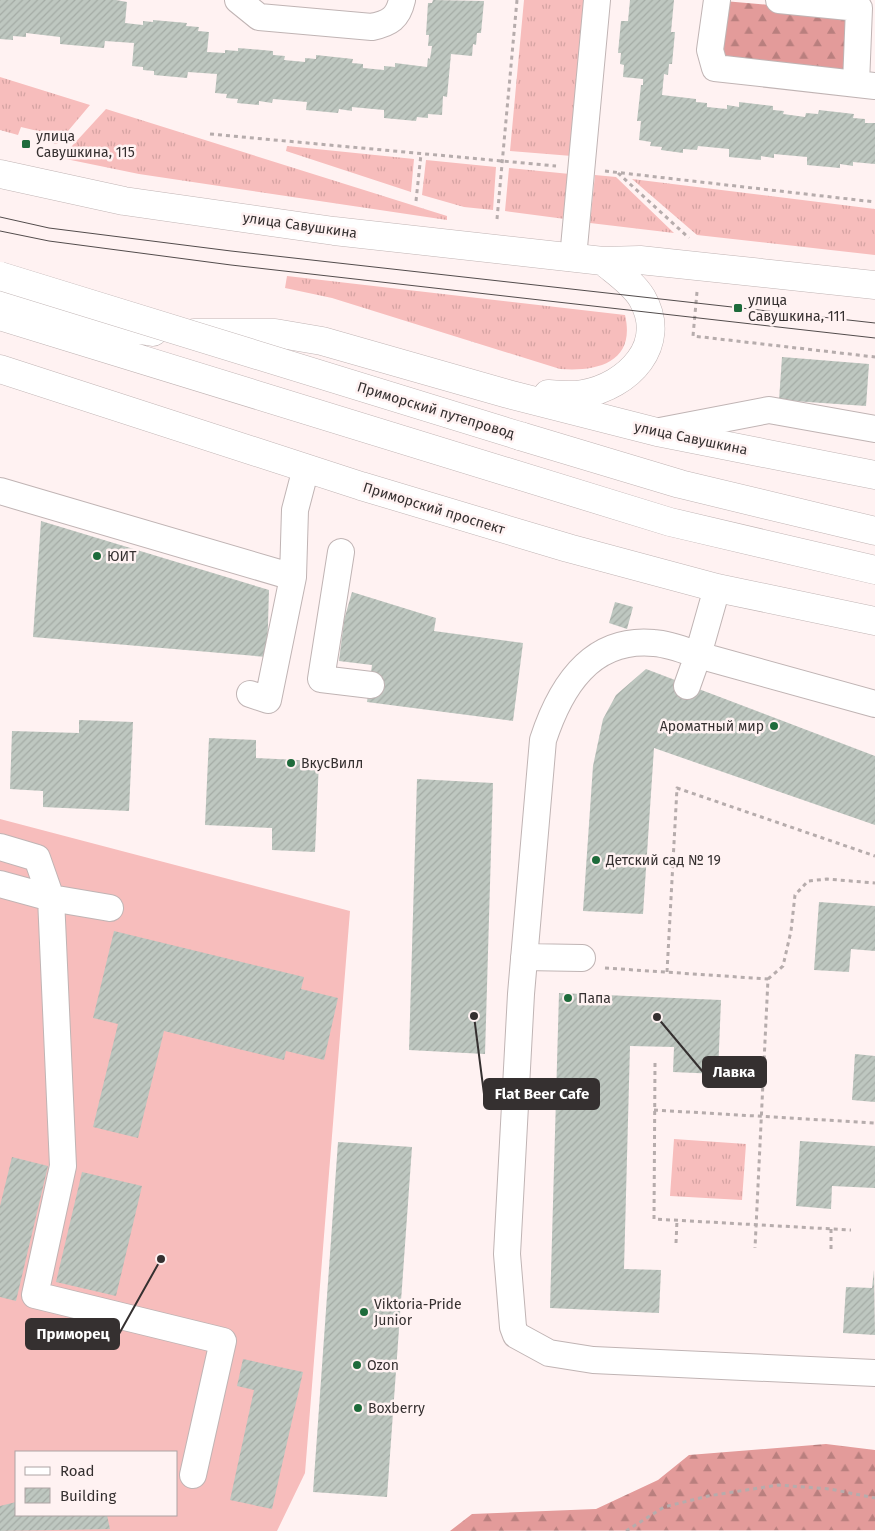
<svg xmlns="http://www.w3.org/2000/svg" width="875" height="1531" font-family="'Fira Sans',sans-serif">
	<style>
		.grass { fill: url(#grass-tufts) }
		.forest { fill: url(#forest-firs) }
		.garden { fill: #f7bdbc; fill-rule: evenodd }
		.building { fill: url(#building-hatch) }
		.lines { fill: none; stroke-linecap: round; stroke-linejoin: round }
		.minor-casing { stroke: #c0b4b4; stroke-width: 28 }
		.major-casing { stroke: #c0b4b4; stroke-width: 29 }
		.path { stroke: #b6acac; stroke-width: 3; stroke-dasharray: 4 4; stroke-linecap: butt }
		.minor { stroke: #fff; stroke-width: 26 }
		.major { stroke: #fff; stroke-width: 28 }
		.tram { stroke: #524c4c; stroke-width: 1 }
		.major-bridge-casing { stroke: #c0b4b4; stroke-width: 29; stroke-linecap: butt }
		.major-bridge { stroke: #fff; stroke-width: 28 }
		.poi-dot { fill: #1e6b3b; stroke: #fff2f2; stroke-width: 2 }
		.labels { text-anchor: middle; stroke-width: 5; stroke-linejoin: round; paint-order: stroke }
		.poi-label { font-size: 14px; fill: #353030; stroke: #fff2f2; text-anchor: start }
		.street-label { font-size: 14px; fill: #353030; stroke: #fff2f2 }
		.leader { fill: none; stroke: #353030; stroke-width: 2 }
		.callout-dot { fill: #353030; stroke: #fff2f2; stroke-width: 2 }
		.callout { fill: #353030; stroke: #353030; stroke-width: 2 }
		.callout-label { font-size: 15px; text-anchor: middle; font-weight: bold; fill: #fff }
	</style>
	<defs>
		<pattern id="grass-tufts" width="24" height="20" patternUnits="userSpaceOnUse" patternTransform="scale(1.25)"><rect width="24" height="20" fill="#f7bdbc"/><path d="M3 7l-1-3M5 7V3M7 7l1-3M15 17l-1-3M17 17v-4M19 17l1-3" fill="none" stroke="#d4a3a2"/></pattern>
		<pattern id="forest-firs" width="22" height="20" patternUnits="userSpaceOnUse" patternTransform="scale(1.25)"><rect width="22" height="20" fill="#e39b9a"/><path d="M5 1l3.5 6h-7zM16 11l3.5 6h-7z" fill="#b97f7e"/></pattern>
		<pattern id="building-hatch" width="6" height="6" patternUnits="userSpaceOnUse" patternTransform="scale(1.25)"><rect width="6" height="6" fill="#bec7c0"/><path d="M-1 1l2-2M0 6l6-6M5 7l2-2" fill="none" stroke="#a4aba5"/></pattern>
	</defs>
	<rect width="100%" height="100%" fill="#fff2f2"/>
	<path class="grass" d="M524,0h62l-14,156 -62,-5z
		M0,77l90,28 -33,39 -17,-4 2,-8 -21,-5 -3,8 -18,-5z
		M106,109l341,107v4l-308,-46 -78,-16z
		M287,146l127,13 -3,33 -125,-41z
		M426,160l70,7 -3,43 -29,-3 -42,-12z
		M509,168l61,6 -5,45 -60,-8z
		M595,175l21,2 58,56 -84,-10z
		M632,179l243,30v46l-178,-20z
		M287,276l338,39c11,47 -27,57 -65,54l-228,-71 -47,-10z
		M674,1139l72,5 -4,56 -72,-4z"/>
	<path class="forest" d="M724,1l127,11 -2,65 -129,-14z
		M826,1444l49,6v80l-425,1 22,-17 124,-5 62,-29 31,-25z"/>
	<path class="garden" d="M0,819l350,92 -45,562 -28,58h-277zM16,1452h160v63h-160z"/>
	<path class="building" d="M0,0h116l11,2 -2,21 18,2v-4l10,1v-2l34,3 -1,3 13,1 -1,4 11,1 -2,20 18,1v-3l13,1v-3l35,3v4l12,1 -1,4 21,2v-4l11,1v-4l37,4 -1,4 11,1v4l21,2v-4l11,1v-4l32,4 1,-9 2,1 2,-13h-4l1,-11h-3l2,-32h4l1,-3 51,1 -3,32h-4l-1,12 -3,-1 -1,12 -21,-2 -4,43 -4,-1 -1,19 -14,-1v4l-11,-1 -1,4 -32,-3v-8l-32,-3v4l-13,-2 -1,4 -32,-3 1,-8 -34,-3 -1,4 -13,-2v4l-22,-2 1,-4 -12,-1 1,-4 -12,-1 2,-19 -29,-2 -1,6 -33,-3v-4l-11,-1v-3l-11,-1 2,-23 -29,-2 -1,7 -44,-4v-7l-34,-4v4l-13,-1v4l-13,-1z
		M630,0h44l-3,32h4l-3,32h-3l-1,11 -4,-1 -2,21 34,4v3l11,1v4l20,2v-4l12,2v-5l34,4v4l11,1 -1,3 22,3 1,-4 12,1 1,-4 35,4 -1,4 12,1v4h10v41l-22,-2v4l-13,-2v4l-33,-3v-8l-33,-3v4l-13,-2v4l-32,-3v-8l-31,-3 -1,4 -14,-1v4l-22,-3 1,-3 -12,-1 1,-4 -12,-2 2,-19h-4l4,-36h2v-6l-20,-2 1,-12 -4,-1 1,-11h-3l3,-32h7z
		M782,357l87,7 -3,42 -87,-6z
		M41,521l228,69 -2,67 -234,-20z
		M352,592l84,26 -2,13 89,12 -10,78 -146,-19 5,-37 -33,-4 5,-41z
		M615,602l18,5 -6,22 -18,-6z
		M646,669l229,87v69l-221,-77 -11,166 -60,-3 10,-145 10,-47 13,-24z
		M79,720l54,2 -4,89 -86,-4v-16l-33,-2 2,-58 67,2z
		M209,738l47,2v18l63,3 -4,91 -43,-2v-22l-67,-3z
		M417,779l76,4 -8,271 -76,-4z
		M819,902l56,4v45l-24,-2 -2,23 -35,-2z
		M114,931l190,46 -3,12 37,9 -14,62 -38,-9 -2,9 -120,-29 -26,107 -45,-11 25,-103 -25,-6z
		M559,993l162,7 -3,74 -45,-2 1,-25 -44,-1 -6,223 37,1 -2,43 -109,-5z
		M855,1054l20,2v46l-23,-2z
		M800,1141l75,5v42l-43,-2 -1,23 -35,-3z
		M338,1142l74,5 -25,350 -74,-5z
		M12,1157l36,9 -32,135 -16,-4v-91z
		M82,1172l60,14 -26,110 -60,-14z
		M874,1270l1,65 -32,-2 3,-46 26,1z
		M243,1359l60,13 -31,137 -42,-9 24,-110 -17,-4z
		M16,1502v13h91l3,14 -110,2v-25z"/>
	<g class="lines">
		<defs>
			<path id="minor" d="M238,0l21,17 113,10c18,-4 26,-9 30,-27
				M717,0l-7,50 5,18 160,18
				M779,0l80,8 -3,76
				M573,258l24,-258
				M660,431l109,-21 106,19
				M0,491l293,86
				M341,552l-20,127 50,6
				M717,588l-19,67c-14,-5 -29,-11 -44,-12 -64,-6 -94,45 -111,97l-22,254 -14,260 6,73 3,8 33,18 44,7 282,13
				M687,686l11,-31 177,49
				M250,694l18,6 25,-123 2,-67 11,-42
				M0,847l37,11 14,40 12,268 -28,129 188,46 -30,134
				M0,884l51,14 59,10
				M524,957l58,1"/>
			<path id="major" d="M0,174l124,27 210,30 269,30 37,-1 235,25
				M0,290l108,35 45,7
				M0,316l670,206 205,48
				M194,333h81l47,8 186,53 149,38 218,43
				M0,369l361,117 207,62 149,40 158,33
				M548,394c11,1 24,2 35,0 45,-8 86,-49 59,-96 -9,-15 -26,-26 -39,-37
				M520,436l160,48 195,47"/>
		</defs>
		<use href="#minor" class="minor-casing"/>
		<use href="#major" class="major-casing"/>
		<path class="path" d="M210,134l346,32
			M605,171l270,31
			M618,173l71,65
			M416,201l5,-47
			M497,219l20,-219
			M697,292l-4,44 182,21
			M605,968l163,11 -13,269
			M667,972l10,-184 198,68
			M768,979l15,-13 8,-35 4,-36 13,-14 19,-2 48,4
			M655,1063l-1,156 197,11
			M654,1110l221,13
			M831,1229v23
			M676,1243l1,-23
			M626,1531l38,-24 44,-11 70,-11 52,4 45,9"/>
		<use href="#minor" class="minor"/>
		<use href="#major" class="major"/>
		<path class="tram" d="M0,217l49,11 182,23 644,72
			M0,231l49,10 182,24 644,73"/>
		<defs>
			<path id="major-bridge" d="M0,276l520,160"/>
		</defs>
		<use href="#major-bridge" class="major-bridge-casing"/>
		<use href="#major-bridge" class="major-bridge"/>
	</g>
	<g class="poi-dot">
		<rect x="21" y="139" width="10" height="10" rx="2.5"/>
		<rect x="733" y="303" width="10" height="10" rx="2.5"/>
		<circle cx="97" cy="556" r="5"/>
		<circle cx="774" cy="726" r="5"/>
		<circle cx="291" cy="763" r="5"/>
		<circle cx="596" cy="860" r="5"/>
		<circle cx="568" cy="998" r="5"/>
		<circle cx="364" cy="1312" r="5"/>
		<circle cx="357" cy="1365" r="5"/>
		<circle cx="358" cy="1408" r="5"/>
	</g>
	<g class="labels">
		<g class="poi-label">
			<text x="36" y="141">улица<tspan x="36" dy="16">Савушкина, 115</tspan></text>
			<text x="748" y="305">улица<tspan x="748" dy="16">Савушкина, 111</tspan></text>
			<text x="107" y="561">ЮИТ</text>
			<text x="764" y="731" text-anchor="end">Ароматный мир</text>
			<text x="301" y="768">ВкусВилл</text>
			<text x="606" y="865">Детский сад № 19</text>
			<text x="578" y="1003">Папа</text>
			<text x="374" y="1309">Viktoria-Pride<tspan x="374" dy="16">Junior</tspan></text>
			<text x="367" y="1370">Ozon</text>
			<text x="368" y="1413">Boxberry</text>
		</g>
		<g class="street-label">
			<text transform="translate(300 225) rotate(8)" y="5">улица Савушкина</text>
			<text transform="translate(436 410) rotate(17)" y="5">Приморский путепровод</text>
			<text transform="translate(691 438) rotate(12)" y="5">улица Савушкина</text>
			<text transform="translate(434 508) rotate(17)" y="5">Приморский проспект</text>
		</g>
	</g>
	<path class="leader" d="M657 1017L703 1072M474 1016L484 1094M161 1259L119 1334"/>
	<g class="callout-dot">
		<circle cx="657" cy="1017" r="5"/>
		<circle cx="474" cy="1016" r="5"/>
		<circle cx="161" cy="1259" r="5"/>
	</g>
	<g class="callout">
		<rect x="703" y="1057" width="63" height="30" rx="5"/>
		<rect x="484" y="1079" width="115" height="30" rx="5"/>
		<rect x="26" y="1319" width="93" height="30" rx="5"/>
	</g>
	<g class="callout-label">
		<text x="734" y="1077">Лавка</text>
		<text x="542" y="1099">Flat Beer Cafe</text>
		<text x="73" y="1339">Приморец</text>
	</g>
	<rect x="15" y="1451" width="162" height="65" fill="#fff2f2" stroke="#aea4a4"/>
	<rect x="25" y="1467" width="25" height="8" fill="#ffffff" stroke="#aea4a4"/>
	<text x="60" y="1476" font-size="15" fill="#353030">Road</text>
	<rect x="25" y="1488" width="25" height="15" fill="url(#building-hatch)" stroke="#aea4a4"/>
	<text x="60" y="1501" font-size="15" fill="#353030">Building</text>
</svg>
